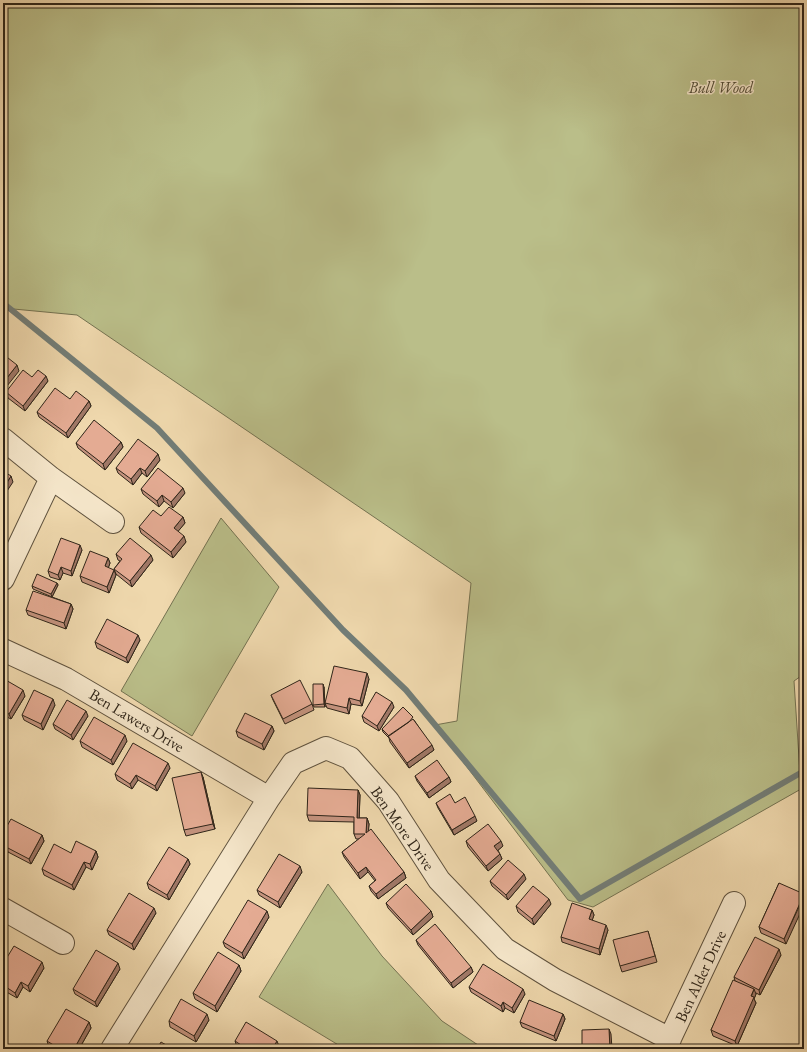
<svg xmlns="http://www.w3.org/2000/svg" width="807" height="1052" font-family="'EB Garamond',serif">
	<style>
		.green { fill: #babe89; stroke: #747251 }
		.lines { fill: none; stroke-linecap: round; stroke-linejoin: round }
		.stream { stroke: #727d77; stroke-width: 6 }
		.street-casing { stroke: #5f523e; stroke-width: 24 }
		.street { stroke: #f5e6ca; stroke-width: 22 }
		.wall { fill: #c4937e; stroke: #2f2519 }
		.shaded-wall { fill: #a07867; stroke: #2f2519 }
		.building { fill: #e4ab93; stroke: #2f2519 }
		.labels { text-anchor: middle; stroke-width: 3; stroke-linejoin: round; paint-order: stroke }
		.park-label { font-size: 16px; font-style: italic; fill: #524b35; stroke: #f5e6ca }
		.street-label { font-size: 16px; fill: #2f2519; stroke: #f5e6ca }
	</style>
	<rect width="100%" height="100%" fill="#efd8ad"/>
	<filter id="stains"><feTurbulence type="fractalNoise" baseFrequency=".005" numOctaves="4"/><feColorMatrix values="0 0 0 0 .2 0 0 0 0 .09 0 0 0 0 .02 0 0 0 .5 -.17"/></filter>
	<radialGradient id="worn" r=".72"><stop offset=".6" stop-color="#630" stop-opacity="0"/><stop offset="1" stop-color="#630" stop-opacity=".3"/></radialGradient>
	<path class="green" d="M3,3h801v671l-10,7 7,108 -208,118 -25,-7 -133,-175 22,-4 14,-138 -394,-268 -74,-7z
		M221,518l58,69 -87,149 -71,-45z
		M328,884l54,72 60,65 42,28h-139l-86,-52z"/>
	<g class="lines">
		<path class="stream" d="M3,303l154,125 186,202 63,60 174,209 224,-128"/>
		<defs>
			<path id="street" d="M3,439l48,39 62,44
				M3,579l48,-101
				M3,650l63,29 203,119
				M3,909l60,34
				M112,1049l157,-251 24,-35 33,-15 24,10 38,43 51,79 66,69 50,31 115,59
				M665,1049l69,-146"/>
		</defs>
		<use href="#street" class="street-casing"/>
		<use href="#street" class="street"/>
	</g>
	<path class="wall" d="M32,377l16,4 -23,30 -17,-13 -2,-6z
		M70,399l19,2 2,5 -23,32 -29,-21 -2,-5z
		M121,442l2,5 -18,23 -27,-22 -2,-5z
		M160,460l-13,17 -5,-4 -9,12 -15,-12 -2,-5z
		M141,489l44,4 -12,15 -9,-7 -5,6 -16,-13z
		M161,516l22,1 2,6 -7,8 8,11 -13,16 -32,-25 -2,-6z
		M82,550l-10,26 -9,-3 -3,7 -10,-3 -2,-6z
		M116,554l37,6 -21,27 -16,-13 -2,-5 6,-8 -2,-1z
		M108,558l2,5 -2,5 8,7 -7,18 -27,-11 -2,-6z
		M57,583l1,2 -6,12 19,7 2,5 -7,20 -38,-14 -2,-5 26,-13 -19,-8 -1,-3z
		M140,640l-12,23 -31,-15 -2,-6z
		M369,679l-7,27 -11,-2 -2,10 -22,-6 -2,-5z
		M3,681l22,15 -14,23 -8,-4z
		M324,687l1,20h-11l-1,-2z
		M271,695l41,9 2,6 -29,14 -12,-24z
		M55,705l-12,25 -19,-10 -2,-5z
		M394,707l-15,24 -15,-9 -2,-6z
		M88,716l-15,24 -18,-11 -2,-5z
		M414,720l20,30 -25,18 -19,-26 -1,-4 -6,-6 -1,-3z
		M272,726l2,5 -10,19 -26,-13 -2,-6z
		M80,741h47l-14,24 -31,-18z
		M170,768l-13,23 -19,-11 -6,9 -15,-9 -2,-6z
		M415,776l34,1 2,5 -22,16 -12,-17z
		M203,777l12,52 -29,7 -2,-6z
		M358,790l2,5 -1,23h8l2,6 -1,8 36,40 2,6 -28,21 -7,-8 -2,-5 6,-5 -7,-9 -8,7 -16,-22 -2,-5 17,-13h-3l-2,-5v-12l-45,-1 -2,-6z
		M436,803h19l22,18 -23,14 -16,-27z
		M3,833l39,2 2,6 -13,23 -23,-12 -2,4 -3,-2z
		M466,841l37,5 -5,4 4,9 -14,12 -20,-24z
		M96,851l2,6 -6,13 -6,-3 -12,23 -30,-15 -2,-6 29,-16z
		M188,859l2,5 -21,36 -20,-11 -2,-6z
		M302,872l-22,36 -21,-13 -2,-5z
		M526,879l-18,21 -16,-14 -2,-5z
		M779,883l7,61 -25,-11 -2,-6z
		M386,903l45,8 2,6 -20,18 -25,-27z
		M551,904l-17,21 -16,-13 -2,-6z
		M592,910l2,5 -2,5 16,10 -8,25 -38,-13 -1,-5z
		M156,913l-22,37 -25,-15 -2,-5z
		M269,917l-25,42 -19,-12 -2,-5z
		M648,931l9,31 -35,10 -2,-6z
		M416,940l55,27 2,5 -20,16 -35,-43z
		M781,955l-21,40 -4,-2v1l-2,5 2,4 -19,43 -24,-10 -2,-6 24,-49 -1,-4z
		M3,964l41,4 -14,24 -7,-5 -6,11 -14,-8z
		M239,965l2,6 -24,41 -22,-13 -2,-6z
		M120,969l-23,38 -22,-13 -2,-5z
		M469,987l56,7 -11,19 -9,-5 -2,4 -32,-20z
		M563,1014l2,5 -9,22 -34,-14 -2,-5z
		M209,1020l-13,22 -26,-15 -1,-6z
		M89,1022l2,6 -12,21h-26l-4,-2 -2,-6z
		M235,1041l44,5 -2,3h-37l-3,-2z"/>
	<path class="shaded-wall" d="M17,365l2,6 -16,20v-8z
		M46,376l2,5 -23,30 -2,-5z
		M89,401l2,5 -23,32 -2,-5z
		M121,442l2,5 -18,23 -2,-6z
		M158,454l2,6 -13,17 -2,-6z
		M140,468l2,5 -9,12 -2,-6z
		M11,476l2,6 -10,15v-8z
		M183,488l2,5 -12,15 -2,-6z
		M162,495l2,6 -5,6 -2,-6z
		M183,517l2,6 -9,11 -2,-6z
		M184,536l2,6 -13,16 -2,-6z
		M80,545l2,5 -10,26 -1,-5z
		M151,555l2,5 -21,27 -2,-6z
		M108,558l2,5 -3,9 -2,-6z
		M61,567l2,6 -3,7 -2,-5z
		M114,570l2,5 -7,18 -2,-6z
		M57,583l1,2 -6,12 -1,-3z
		M71,604l2,5 -7,20 -2,-6z
		M138,635l2,5 -12,23 -2,-5z
		M367,673l2,6 -7,27 -2,-5z
		M323,684l1,3 1,20 -1,-3z
		M23,690l2,6 -14,23 -2,-5z
		M349,698l2,6 -2,10 -2,-6z
		M53,699l2,6 -12,25 -2,-6z
		M392,702l2,5 -15,24 -2,-5z
		M86,711l2,5 -15,24 -2,-5z
		M272,726l2,5 -10,19 -2,-6z
		M125,735l2,6 -14,24 -2,-5z
		M432,745l2,5 -25,18 -2,-5z
		M168,763l2,5 -13,23 -2,-5z
		M201,772l2,5 12,52 -2,-5z
		M136,775l2,5 -6,9 -2,-5z
		M449,777l2,5 -22,16 -2,-5z
		M358,790l2,5 -1,28 -2,-5z
		M475,816l2,5 -23,14 -2,-5z
		M367,818l2,6 -1,15 -2,-6z
		M42,835l2,6 -13,23 -2,-5z
		M501,841l2,5 -7,6 -2,-6z
		M6,847l2,5 -2,4 -2,-6z
		M96,851l2,6 -6,13 -2,-6z
		M500,854l2,5 -14,12 -2,-5z
		M188,859l2,5 -21,36 -2,-5z
		M84,862l2,5 -12,23 -2,-5z
		M300,866l2,6 -22,36 -2,-6z
		M366,867l2,5 -8,7 -2,-6z
		M404,872l2,6 -28,21 -2,-5z
		M524,874l2,5 -18,21 -2,-5z
		M804,896v9l-18,39 -2,-5z
		M549,899l2,5 -17,21 -2,-6z
		M154,908l2,5 -22,37 -2,-6z
		M592,910l2,5 -3,9 -2,-5z
		M267,911l2,6 -25,42 -2,-6z
		M431,911l2,6 -20,18 -2,-5z
		M606,925l2,5 -8,25 -1,-6z
		M779,949l2,6 -21,40 -1,-5z
		M42,962l2,6 -14,24 -2,-6z
		M118,963l2,6 -23,38 -2,-5z
		M239,965l2,6 -24,41 -2,-6z
		M471,967l2,5 -20,16 -2,-5z
		M21,982l2,5 -6,11 -2,-5z
		M523,989l2,5 -11,19 -2,-5z
		M754,989l2,5 -2,5 2,4 -19,43 -2,-5z
		M503,1002l2,6 -2,4 -2,-6z
		M207,1014l2,6 -13,22 -2,-6z
		M563,1014l2,5 -9,22 -2,-5z
		M89,1022l2,6 -12,21h-5z
		M609,1029l2,5 1,15h-2z
		M277,1041l2,5 -2,3h-5z"/>
	<path class="building" d="M3,354l14,11 -14,18z
		M23,370l9,7 6,-7 8,6 -23,30 -17,-14z
		M55,388l15,11 6,-8 13,10 -23,32 -29,-21z
		M94,420l27,22 -18,22 -27,-21z
		M138,439l20,15 -13,17 -5,-3 -9,11 -15,-11z
		M158,468l25,20 -12,14 -9,-7 -5,6 -16,-12z
		M3,471l8,5 -8,13z
		M169,507l14,10 -9,11 10,8 -13,16 -32,-25 14,-17 8,6z
		M61,538l19,7 -9,26 -10,-4 -3,8 -10,-4z
		M130,538l21,17 -21,26 -16,-12 8,-10 -6,-5z
		M90,551l18,7 -3,8 9,4 -7,17 -27,-11z
		M37,574l20,9 -6,11 -19,-8z
		M33,591l38,13 -7,19 -38,-13z
		M107,619l31,16 -12,23 -31,-16z
		M334,666l33,7 -7,28 -11,-3 -2,10 -22,-5z
		M4,679l19,11 -14,24 -6,-3v-30z
		M300,680l12,24 -29,15 -12,-24z
		M313,684h10l1,20 -11,1z
		M34,690l19,9 -12,25 -19,-9z
		M376,692l16,10 -15,24 -15,-10z
		M67,700l19,11 -15,24 -18,-11z
		M403,707l10,10 -4,5 -20,14 -7,-7z
		M245,713l27,13 -10,18 -26,-13z
		M94,717l31,18 -14,25 -31,-19z
		M413,719l19,26 -25,18 -19,-27z
		M133,743l35,20 -13,23 -19,-11 -6,9 -15,-10z
		M437,760l12,17 -22,16 -12,-17z
		M201,772l12,52 -29,6 -12,-52z
		M308,788l50,2 -1,28h10l-1,15 5,-4 33,43 -28,22 -7,-8 7,-6 -10,-13 -8,6 -16,-21 23,-18h-11v-17l-47,-2z
		M450,794l5,9 10,-6 10,19 -23,14 -16,-27z
		M11,819l31,16 -13,24 -23,-12 -2,3h-1v-17z
		M488,824l13,17 -7,5 6,8 -14,12 -20,-25z
		M76,841l20,10 -6,13 -6,-2 -12,23 -30,-16 12,-25 17,9z
		M169,847l19,12 -21,36 -20,-12z
		M279,854l21,12 -22,36 -21,-12z
		M508,860l16,14 -18,21 -16,-14z
		M779,883l25,11 -20,45 -25,-12z
		M406,884l25,27 -20,19 -25,-27z
		M533,886l16,13 -17,20 -16,-13z
		M129,893l25,15 -22,36 -25,-14z
		M248,900l19,11 -25,42 -19,-11z
		M572,903l20,7 -3,9 17,6 -7,24 -38,-12z
		M435,924l36,43 -20,16 -35,-43z
		M648,931l7,25 -35,10 -7,-26z
		M755,937l24,12 -20,41 -25,-13z
		M14,946l28,16 -14,24 -7,-4 -6,11 -12,-8v-21z
		M96,950l22,13 -23,39 -22,-13z
		M218,952l21,13 -24,41 -22,-13z
		M483,964l40,25 -11,19 -9,-6 -2,4 -32,-19z
		M733,980l21,9 -3,7 3,1 -19,44 -24,-11z
		M181,999l26,15 -13,22 -25,-15z
		M529,1000l34,14 -9,22 -34,-14z
		M66,1009l23,13 -15,27h-14l-13,-8z
		M246,1022l31,19 -5,8h-25l-12,-8z
		M609,1029l1,20h-28v-19z
		M161,1042l12,7h-16z
		M280,1045l7,4h-9z
		M701,1047l4,2h-5z"/>
	<g class="labels">
		<g class="park-label">
			<text x="721" y="93">Bull Wood</text>
		</g>
		<g class="street-label">
			<text transform="translate(137 720) rotate(31)" y="6">Ben Lawers Drive</text>
			<text transform="translate(403 828) rotate(55)" y="6">Ben More Drive</text>
			<text transform="translate(700 976) rotate(-65)" y="6">Ben Alder Drive</text>
		</g>
	</g>
	<rect width="807" height="1052" fill="none" stroke="#efd8ad" stroke-width="16"/>
	<rect x="4" y="4" width="799" height="1044" fill="none" stroke="#2f2519" stroke-width="2"/>
	<rect x="8" y="8" width="791" height="1036" fill="none" stroke="#2f2519"/>
	<rect width="100%" height="100%" filter="url(#stains)"/>
	<rect width="100%" height="100%" fill="url(#worn)"/>
</svg>
